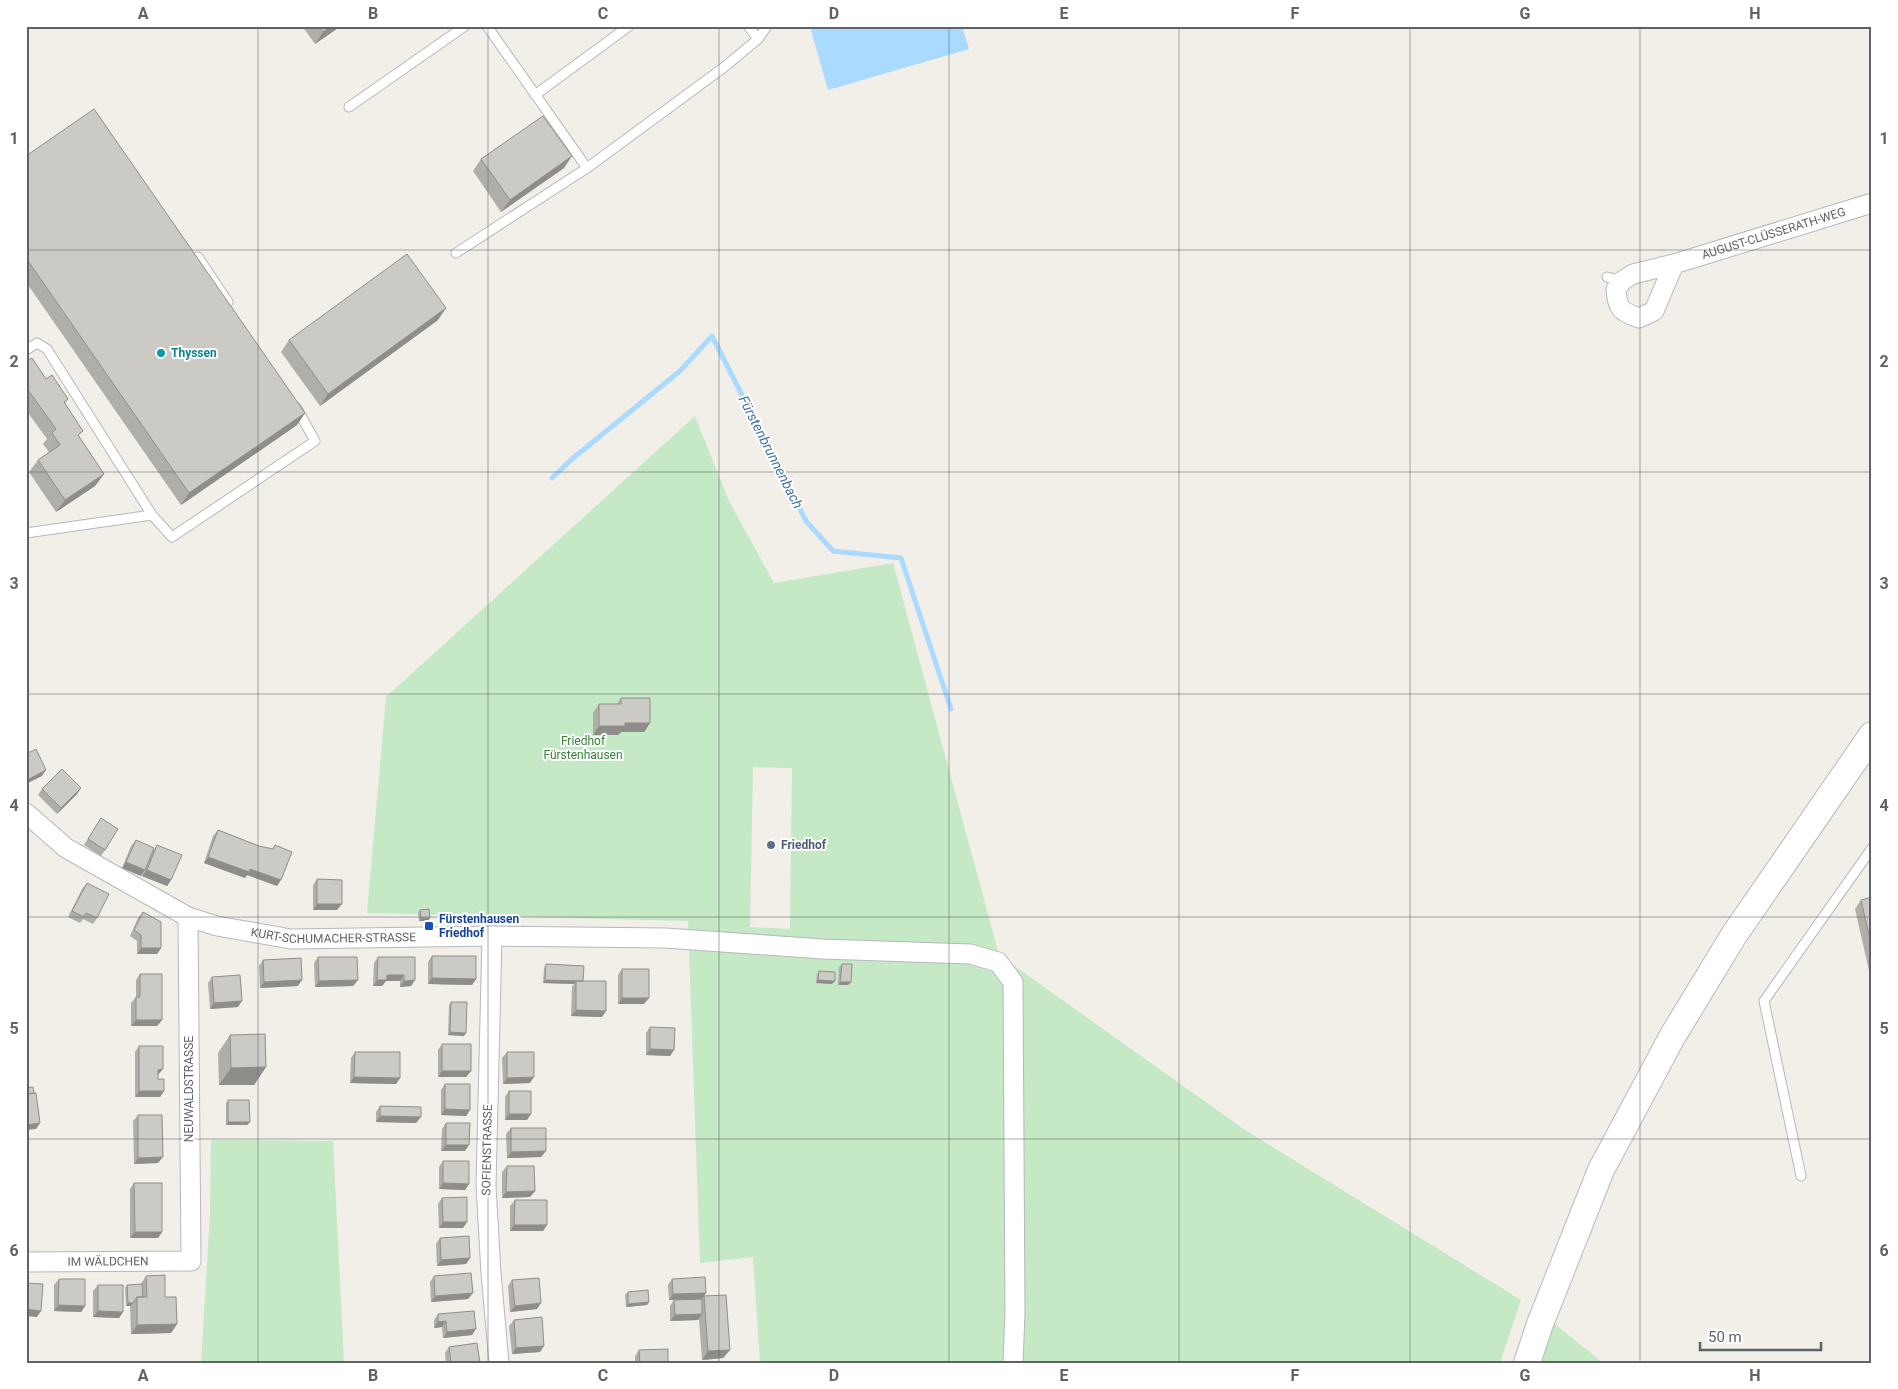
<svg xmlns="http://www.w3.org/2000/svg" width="1898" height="1389" font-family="Roboto,sans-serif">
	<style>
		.green { fill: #c5e8c5; fill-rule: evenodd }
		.water { fill: #aadaff }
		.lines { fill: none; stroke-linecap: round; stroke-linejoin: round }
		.stream { stroke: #aadaff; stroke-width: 5 }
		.lane-casing { stroke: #b5b8bc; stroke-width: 11 }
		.street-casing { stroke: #b5b8bc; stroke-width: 21 }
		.secondary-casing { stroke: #b6babf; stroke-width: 28 }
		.lane { stroke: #fff; stroke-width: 9 }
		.street { stroke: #fff; stroke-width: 19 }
		.secondary { stroke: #fff; stroke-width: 26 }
		.wall { fill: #afaea9 }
		.shaded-wall { fill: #8f8d8a }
		.building { fill: #cccac5; stroke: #8f8d8a }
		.grid { fill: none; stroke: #5f6368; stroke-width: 1; stroke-opacity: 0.55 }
		.culture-dot { fill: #0f9aa8; stroke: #fff; stroke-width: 2 }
		.service-dot { fill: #5c6f8a; stroke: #fff; stroke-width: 2 }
		.transit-dot { fill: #1a4fb4; stroke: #fff; stroke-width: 2 }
		.labels { text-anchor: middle; stroke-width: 4; stroke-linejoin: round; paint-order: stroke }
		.street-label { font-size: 12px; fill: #5f6368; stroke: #fff }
		.culture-label { font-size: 12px; font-weight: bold; fill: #0d838f; stroke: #fff; text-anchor: start }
		.park-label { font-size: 12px; fill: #348238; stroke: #fff }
		.service-label { font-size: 12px; font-weight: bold; fill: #4e5e75; stroke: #fff; text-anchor: start }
		.transit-label { font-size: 12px; font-weight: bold; fill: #164399; stroke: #fff; text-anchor: start }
		.water-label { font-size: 14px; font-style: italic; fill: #4174aa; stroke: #fff }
		.neatline { fill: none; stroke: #5f6368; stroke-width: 2 }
		.grid-label { font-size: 16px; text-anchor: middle; font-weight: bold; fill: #5f6368 }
	</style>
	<rect width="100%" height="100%" fill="#f1efe8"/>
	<path class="green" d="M695,416l34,85 45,82 119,-20 106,392 249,177 273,168 -21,63h-740l-7,-106 -53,6 -12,-342 -321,-8 19,-216zM753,767l39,1 -2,161 -40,-2z
		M211,1140l122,1 11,222h-143l9,-150z
		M1539,1311l64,52h-74z"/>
	<path class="water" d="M814,26h148l7,23 -141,41 -17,-60z"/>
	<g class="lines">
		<path class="stream" d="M552,478l20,-19 108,-88 32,-35 94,185 27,30 68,7 50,151"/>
		<defs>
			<path id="lane" d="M487,26l100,142
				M748,26l10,13
				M535,95l94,-69
				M349,107l116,-81
				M456,253l131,-85 136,-100 35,-29 9,-13
				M198,257l30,45
				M1607,277l15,4
				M26,350l11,-7 10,6 105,166
				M26,533l126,-18 20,22 143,-96 -19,-34
				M1801,1176l-37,-175 108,-153"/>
			<g id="street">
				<path id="s1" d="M1674,264l-20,47 -15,7c-18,-6 -22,-10 -23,-29l6,-8 11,-7 41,-10 198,-61"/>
				<path id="s2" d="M26,813l40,35 122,69 29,9 74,13 201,-3 173,2 158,11 147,5 28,8 15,20 2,331 -2,50"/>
				<path d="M492,936l-6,250 5,87 8,90"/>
				<path id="s3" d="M26,1262l165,-1 -3,-344"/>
			</g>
			<path id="secondary" d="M1527,1363l13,-39 61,-154 71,-133 62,-102 138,-200"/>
		</defs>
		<use href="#lane" class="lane-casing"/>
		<use href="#street" class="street-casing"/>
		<use href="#secondary" class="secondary-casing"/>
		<use href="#lane" class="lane"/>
		<use href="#street" class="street"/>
		<use href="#secondary" class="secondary"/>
	</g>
	<path class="wall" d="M302,26h39l-26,18z
		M26,156l279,257 -8,12 -116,80 -155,-223z
		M481,159l83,9 -63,44 -28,-41z
		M438,320l-118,86 -39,-54 8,-12z
		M26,361l42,38 -3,4 14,34 25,37 -9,12 -39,26 -27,-40 9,-12 11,-8 -6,-8 4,-5 -21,-29z
		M621,698l29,25 -6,9h-23l-3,3h-25v-22l6,-9h18z
		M81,788l-4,6 -20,20 -19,-19 4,-6z
		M97,824l8,26 -4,6 -17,-11z
		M218,830l41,16 13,3 3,-4 2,41 -30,-11 -2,3 -41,-15 9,-27z
		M136,840l9,30 -4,6 -19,-8 9,-22z
		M157,845l14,35 -4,6 -25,-10 11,-25z
		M317,879l20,31h-24v-25z
		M87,883l10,35 -4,6 -10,-5 -3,4 -12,-6 14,-28z
		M1872,897v87l-17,-75 6,-9z
		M420,910l8,11h-9l-1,-8z
		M143,912l18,36 -4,6h-20v-13l-7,-5 8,-18z
		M432,956l44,23 -4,6 -44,-1v-22z
		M318,957l40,23 -5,6 -38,1 -1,-24z
		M378,957l37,23 -4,6 -11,1v-6h-14l-4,5h-9l1,-23z
		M263,960l35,26 -38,2 -1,-22z
		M546,964l37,17 19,36 -31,-1 1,-29 2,-3 -31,-1 1,-15z
		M842,964l9,18 -3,3h-10l1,-18z
		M622,969l22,35h-26v-29z
		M819,971l13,13 -16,-1 1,-9z
		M140,974l22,46 -5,6h-26v-23l5,-6v-17z
		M212,977l26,30 -28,2 -2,-26z
		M451,1002l13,34 -16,-1 1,-30z
		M650,1027l24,23 -4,6 -24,-1v-22z
		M230,1035l36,32 -12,18h-35l-1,-32z
		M442,1044l29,27 -5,6h-28v-27z
		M139,1046l19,29v4l6,12 -4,6h-25v-45z
		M355,1052l45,26 -4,6 -46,-1 1,-25z
		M507,1052l23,31 -27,1 -1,-26z
		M445,1084l25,26 -4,6 -25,-1v-25z
		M509,1091l18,29h-22v-23z
		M228,1100l22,22 -3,3h-21v-22z
		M380,1106l36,17 -40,-1v-10z
		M138,1115l20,48 -24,1 -1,-43z
		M446,1123l19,28h-24l1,-22z
		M511,1128l35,23 -5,6 -34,1 -1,-24z
		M443,1161l26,23 -4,6 -26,-1v-22z
		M507,1166l28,25 -5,6 -28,1v-26z
		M134,1183l28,49 -4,6h-28v-49z
		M442,1198l25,24 -4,6h-24l-1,-24z
		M515,1200l32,25 -4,6h-33v-25z
		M440,1238l30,20 -4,6 -29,2 -1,-22z
		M146,1276l19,21 12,27 -6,9 -40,1 -1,-28h-4l-1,-18 2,-3h13z
		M434,1276l34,23 -37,3 -1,-20z
		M59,1279l26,27 -4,6 -27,-1v-26z
		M672,1279l34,14 -4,6 2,-3 26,54 -7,8 -21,2 -3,-41 -1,1 -28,1v-15l4,-6h-5l-1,-15z
		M512,1280l25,29 -27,3 -2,-26z
		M98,1285l25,27 -4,6 -26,-1v-26z
		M628,1292l21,10 -2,3 -21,2 -1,-12z
		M438,1314l34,21 -29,3 -1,-11 -8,1v-8z
		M514,1320l26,32 -28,2 -3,-28z
		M449,1347l31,16h-34l-1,-10z
		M639,1350l29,13h-33v-7z"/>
	<path class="shaded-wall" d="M332,26h9l-26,18 8,-12z
		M572,156l-8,12 -63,44 9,-12z
		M446,308l-8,12 -118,86 8,-12z
		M305,413l-8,12 -116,80 8,-12z
		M104,474l-9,12 -39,26 9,-12z
		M625,723h25l-6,9h-23l-3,3h-25l6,-9z
		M46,770l-4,6 -16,8 1,-4z
		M81,788l-4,6 -20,20 4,-6z
		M208,857l42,12 31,11 -4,6 -30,-11 -2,3 -41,-15z
		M126,862l19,8 -4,6 -19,-8z
		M147,870l24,10 -4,6 -25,-10z
		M317,904h25l-5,6h-24z
		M421,918h9l-2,3h-9z
		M141,948h20l-4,6h-20z
		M387,975h17l-4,6h-14l-4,5h-9l4,-6z
		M432,978l44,1 -4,6 -44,-1z
		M302,980l-4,6 -38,2 4,-6z
		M358,980l-5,6 -38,1 4,-6z
		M415,980l-4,6 -11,1 4,-6z
		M545,980l31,1 -2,3 -31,-1z
		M818,980l17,1 -3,3 -16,-1z
		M840,982h11l-3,3h-10z
		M622,998h27l-5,6h-26z
		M242,1001l-4,6 -28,2 4,-6z
		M576,1010l30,1 -4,6 -31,-1z
		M136,1020h26l-5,6h-26z
		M450,1032l16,1 -2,3 -16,-1z
		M650,1049l24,1 -4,6 -24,-1z
		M266,1067l-12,18h-35l12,-17z
		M163,1069l-5,6v-5z
		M442,1071h29l-5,6h-28z
		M354,1077l46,1 -4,6 -46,-1z
		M534,1077l-4,6 -27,1 4,-6z
		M139,1091h25l-4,6h-25z
		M445,1109l25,1 -4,6 -25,-1z
		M509,1114h22l-4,6h-22z
		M380,1116l41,1 -5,6 -40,-1z
		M228,1122h22l-3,3h-21z
		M40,1123l-4,6 -10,1v-5z
		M446,1145h23l-4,6h-24z
		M546,1151l-5,6 -34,1 4,-6z
		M163,1157l-5,6 -24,1 4,-6z
		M443,1183l26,1 -4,6 -26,-1z
		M535,1191l-5,6 -28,1 4,-6z
		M443,1222h24l-4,6h-24z
		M514,1225h33l-4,6h-33z
		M135,1232h27l-4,6h-28z
		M470,1258l-4,6 -29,2 4,-6z
		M473,1293l-5,6 -37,3 4,-6z
		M706,1293l-4,6 -33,1 4,-6z
		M649,1302l-2,3 -21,2 2,-3z
		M128,1303h5l-3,3h-4z
		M541,1303l-4,6 -27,3 5,-6z
		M58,1305l27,1 -4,6 -27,-1z
		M26,1309l15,2 -4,6 -11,-1z
		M98,1311l25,1 -4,6 -26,-1z
		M702,1314l-4,6 -28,1 5,-6z
		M446,1321l-4,6 -8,1 4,-6z
		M177,1324l-6,9 -40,1 6,-9z
		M476,1329l-4,6 -29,3 4,-6z
		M544,1346l-4,6 -28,2 4,-6z
		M730,1350l-7,8 -21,2 6,-9z"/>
	<path class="building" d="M319,26h13l-9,6z
		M94,109l211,304 -116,80 -163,-235v-102z
		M543,116l29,40 -62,44 -29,-41z
		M407,254l39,54 -118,86 -39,-54z
		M32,358l14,21 6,-4 16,24 -4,3 19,29 -5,4 26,39 -39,26 -27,-40 22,-15 -8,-12 4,-4 -30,-42v-26z
		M621,698h29v25h-25v3h-26v-22h22z
		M36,749l10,21 -19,10 -1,-26z
		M62,769l19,19 -20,20 -19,-19z
		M101,818l17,11 -13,21 -17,-11z
		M218,830l41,16 14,3 2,-4 17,7 -11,28 -31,-11 -1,3 -41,-15z
		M136,840l18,8 -9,22 -19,-8z
		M157,845l25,10 -11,25 -24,-10z
		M317,879l25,1v24h-25z
		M87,883l22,11 -12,24 -11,-5 -2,4 -12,-6z
		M1872,897v51l-11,-48z
		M429,909l1,9h-9l-1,-8z
		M143,912l18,10v26h-20v-13l-7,-5z
		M432,956h44v23l-44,-1z
		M318,957h39l1,23 -39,1z
		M378,957h37v23l-11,1v-6h-17v5h-10z
		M301,958l1,22 -38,2 -1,-22z
		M546,964l38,2 -1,15 -38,-1z
		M842,964h10l-1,18h-11z
		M622,969h27v29h-27z
		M819,971l16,1v9l-17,-1z
		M140,974h22v46h-26v-23h4z
		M240,975l2,26 -28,2 -2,-26z
		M576,981h30v30l-30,-1z
		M451,1002h16l-1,31 -16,-1z
		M650,1027l25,1 -1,22 -24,-1z
		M265,1034l1,33 -35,1 -1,-33z
		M442,1044h29v27h-29z
		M139,1046h24v23l-5,1v9h6v12h-25z
		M355,1052h45v26l-46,-1z
		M507,1052h27v25l-27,1z
		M445,1084h25v26l-25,-1z
		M33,1087l1,6 -8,1v-6z
		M509,1091h22v23h-22z
		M36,1093l4,30 -14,2v-31z
		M228,1100h21l1,22h-22z
		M380,1106l41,1v10l-41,-1z
		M138,1115h24l1,42 -25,1z
		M446,1123h24l-1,22h-23z
		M511,1128h35v23l-35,1z
		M443,1161h26v23l-26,-1z
		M507,1166h27l1,25 -29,1z
		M134,1183h28v49h-27z
		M467,1197v25h-24l-1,-24z
		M515,1200h32v25h-33z
		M469,1236l1,22 -29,2 -1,-22z
		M471,1273l2,20 -38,3 -1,-20z
		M165,1275v22h11l1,27 -40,1v-28h10l-1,-21z
		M705,1277l1,16 -33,1 -1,-15z
		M539,1278l2,25 -26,3 -3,-26z
		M59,1279h26v27l-27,-1z
		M26,1283l17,1 -2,27 -15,-2z
		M142,1284l1,13h-6l-4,6h-5l-1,-18z
		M98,1285h25v27l-25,-1z
		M648,1290l1,12 -21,2v-12z
		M726,1295l4,55 -22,1 -4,-55z
		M702,1299v15l-27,1 -1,-15z
		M474,1311l2,18 -29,3 -1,-11 -8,1v-8z
		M542,1317l2,29 -28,2 -2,-28z
		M477,1343l3,20h-29l-2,-16z
		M668,1349v14h-28l-1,-13z"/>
	<path class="grid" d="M258,26v1337M488,26v1337M719,26v1337M949,26v1337M1179,26v1337M1410,26v1337M1640,26v1337M26,250h1846M26,472h1846M26,694h1846M26,917h1846M26,1139h1846"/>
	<circle class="culture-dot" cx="161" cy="353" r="5"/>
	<circle class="service-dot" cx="771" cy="845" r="5"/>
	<rect class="transit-dot" x="424" y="921" width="10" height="10" rx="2.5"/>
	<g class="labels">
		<g class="street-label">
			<text dy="4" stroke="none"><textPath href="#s1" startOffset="278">AUGUST-CLÜSSERATH-WEG</textPath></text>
			<text dy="4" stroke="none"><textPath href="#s2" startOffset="341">KURT-SCHUMACHER-STRASSE</textPath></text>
			<text transform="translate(189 1089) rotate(-90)" y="4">NEUWALDSTRASSE</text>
			<text transform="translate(487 1150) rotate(-89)" y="4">SOFIENSTRASSE</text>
			<text dy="4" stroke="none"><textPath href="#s3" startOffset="82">IM WÄLDCHEN</textPath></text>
		</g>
		<g class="culture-label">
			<text x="171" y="357">Thyssen</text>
		</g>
		<g class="park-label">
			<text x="583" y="745">Friedhof<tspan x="583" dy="14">Fürstenhausen</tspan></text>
		</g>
		<g class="service-label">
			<text x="781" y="849">Friedhof</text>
		</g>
		<g class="transit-label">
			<text x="439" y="923">Fürstenhausen<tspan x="439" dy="14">Friedhof</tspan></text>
		</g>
		<g class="water-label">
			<text transform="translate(771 452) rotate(63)" y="5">Fürstenbrunnenbach</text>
		</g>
	</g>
	<rect width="1898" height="1389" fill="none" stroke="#ffffff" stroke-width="55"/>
	<path d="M1700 1342v8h121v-8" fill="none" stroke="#5f6368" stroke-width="2.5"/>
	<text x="1708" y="1342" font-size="15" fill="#5f6368" stroke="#ffffff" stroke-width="4" paint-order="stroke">50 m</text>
	<rect x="28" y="28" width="1842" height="1334" class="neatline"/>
	<g class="grid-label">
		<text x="143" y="19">A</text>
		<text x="373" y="19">B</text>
		<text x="603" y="19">C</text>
		<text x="834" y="19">D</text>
		<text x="1064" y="19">E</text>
		<text x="1295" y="19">F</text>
		<text x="1525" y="19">G</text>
		<text x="1755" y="19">H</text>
		<text x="14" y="144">1</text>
		<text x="1884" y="144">1</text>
		<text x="14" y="367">2</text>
		<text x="1884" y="367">2</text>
		<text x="14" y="589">3</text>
		<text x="1884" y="589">3</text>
		<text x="14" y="811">4</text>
		<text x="1884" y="811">4</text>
		<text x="14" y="1034">5</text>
		<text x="1884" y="1034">5</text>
		<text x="14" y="1256">6</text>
		<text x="1884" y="1256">6</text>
		<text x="143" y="1381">A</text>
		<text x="373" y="1381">B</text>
		<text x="603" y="1381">C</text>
		<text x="834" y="1381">D</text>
		<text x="1064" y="1381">E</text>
		<text x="1295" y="1381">F</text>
		<text x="1525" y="1381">G</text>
		<text x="1755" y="1381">H</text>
	</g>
</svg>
